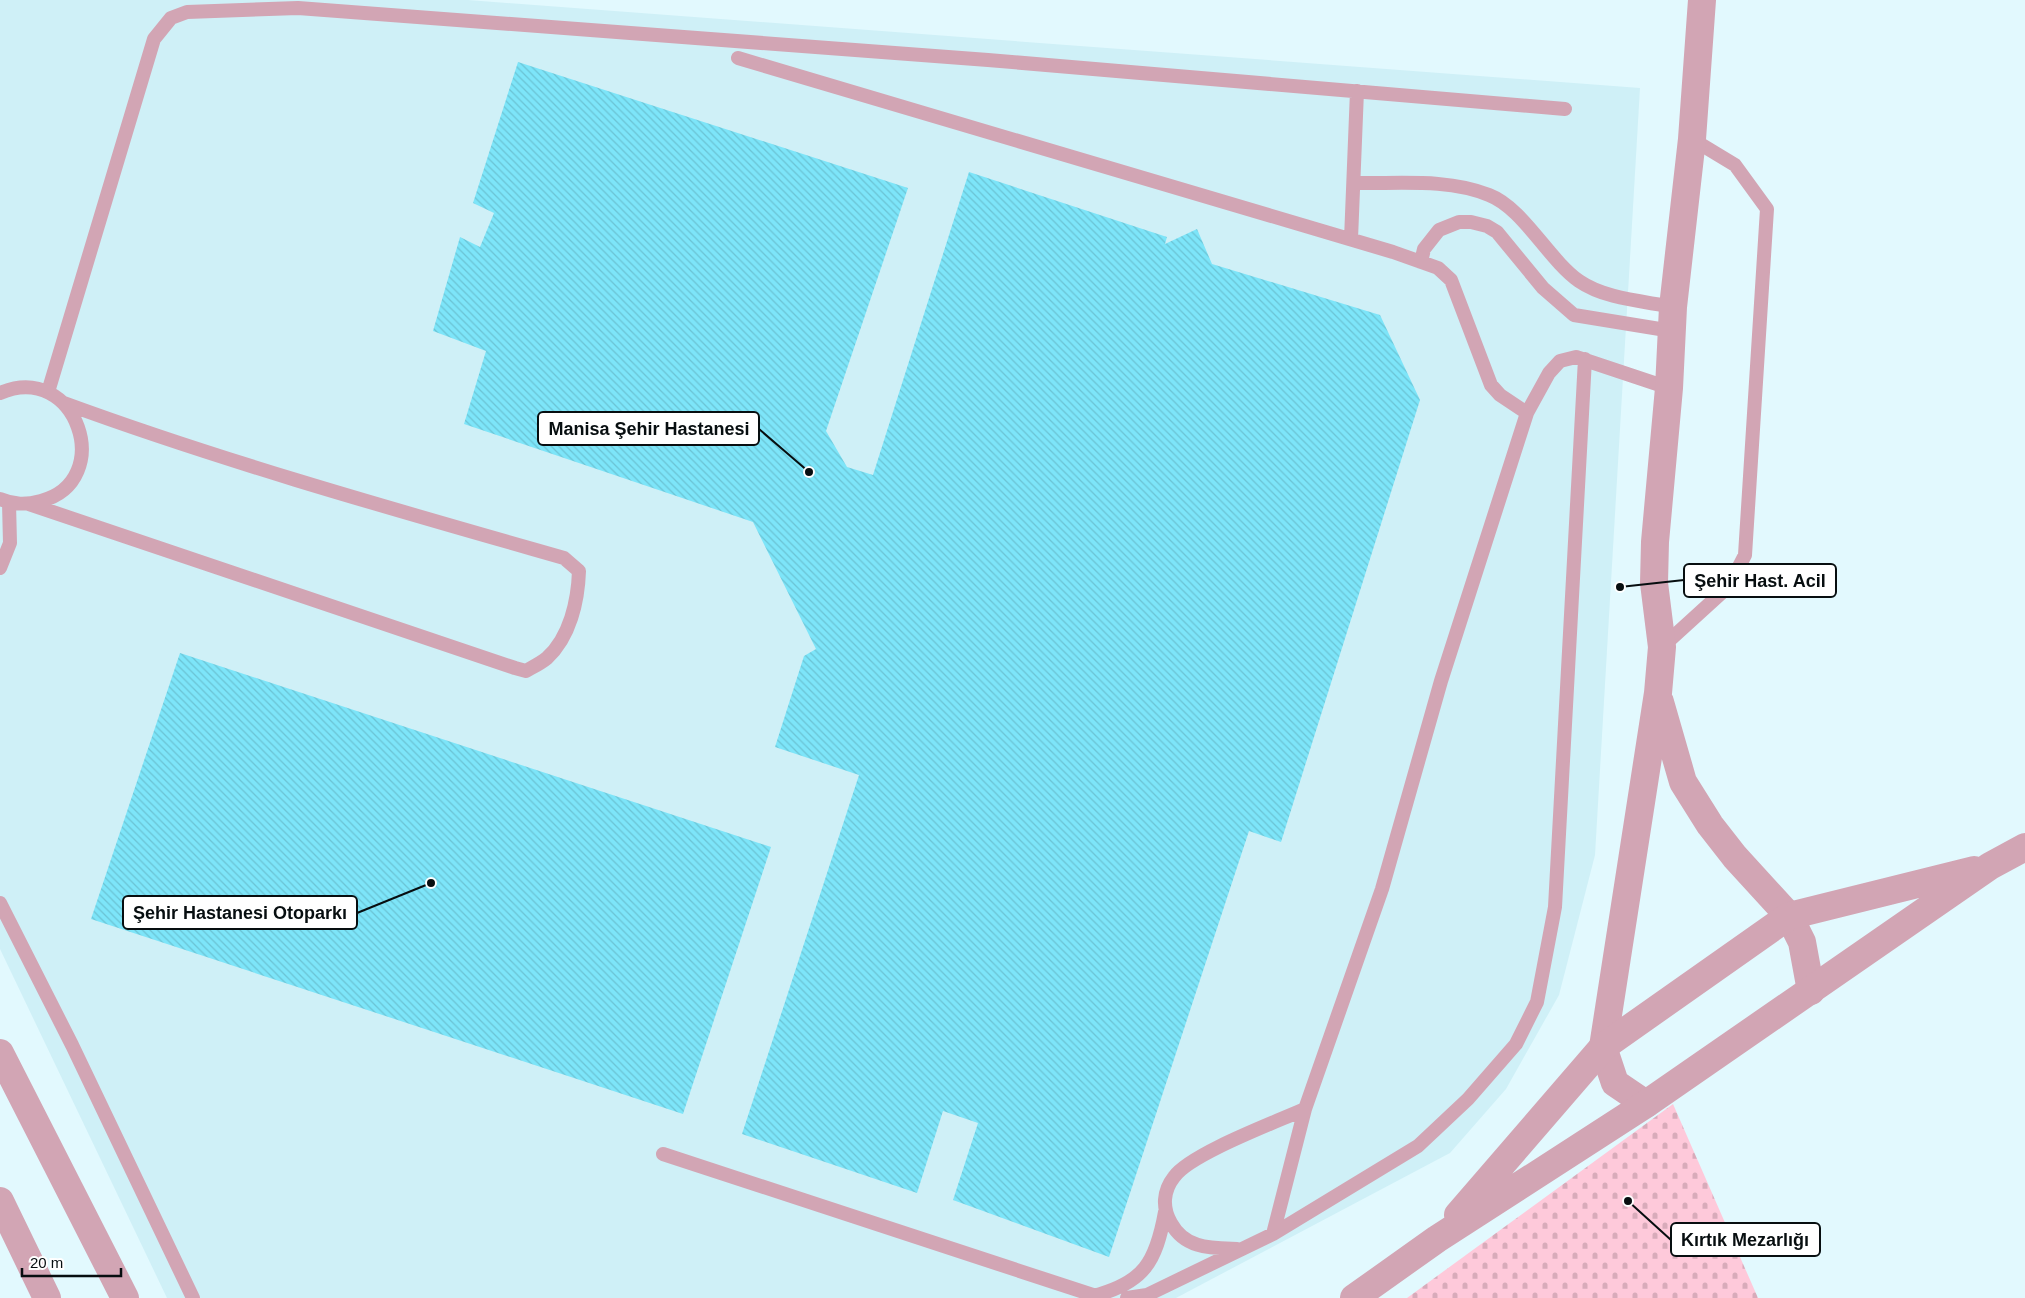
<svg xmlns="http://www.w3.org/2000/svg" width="2025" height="1298" font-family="Helvetica,sans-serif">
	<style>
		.built { fill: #cff0f7 }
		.cemetery { fill: url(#cemetery-stones) }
		.building { fill: url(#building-back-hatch) }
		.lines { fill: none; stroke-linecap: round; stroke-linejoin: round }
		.service { stroke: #d2a5b4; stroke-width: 14 }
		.minor { stroke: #d2a5b4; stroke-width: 28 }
		.tertiary { stroke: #d2a5b4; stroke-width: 28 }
		.leader { fill: none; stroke: #070e10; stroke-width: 2 }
		.callout-dot { fill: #070e10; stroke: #fff; stroke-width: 2 }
		.callout { fill: #fff; stroke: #070e10; stroke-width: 2 }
		.callout-label { font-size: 18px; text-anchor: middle; font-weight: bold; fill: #070e10 }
	</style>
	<defs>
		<pattern id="cemetery-stones" width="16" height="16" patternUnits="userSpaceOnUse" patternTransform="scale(1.25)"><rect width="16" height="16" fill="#fec9da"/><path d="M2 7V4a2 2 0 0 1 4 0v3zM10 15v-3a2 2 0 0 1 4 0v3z" fill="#d8abba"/></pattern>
		<pattern id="building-back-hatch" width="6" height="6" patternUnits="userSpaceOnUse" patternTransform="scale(1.25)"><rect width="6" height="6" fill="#7de5f9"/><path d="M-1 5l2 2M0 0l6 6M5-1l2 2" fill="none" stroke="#6bc3d4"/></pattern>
	</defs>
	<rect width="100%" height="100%" fill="#e2f9fe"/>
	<path class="built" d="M0,0h468l1172,88 -45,767 -36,140 -53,94 -56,64 -274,145h-1009l-167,-349z"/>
	<path class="cemetery" d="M1673,1104l85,194h-351z"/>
	<path class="building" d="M518,62l390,126 -82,243 21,36 26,8 96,-303 198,65 -2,7 32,-15 15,35 168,51 40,85 -139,442 -32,-11 -140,426 -156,-57 25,-77 -35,-12 -26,82 -175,-59 117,-359 -84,-28 29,-91 12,-7 -63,-127 -289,-98 22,-73 -53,-20 27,-94 20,10 14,-34 -21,-10z
		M180,653l591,194 -88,267 -592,-195z"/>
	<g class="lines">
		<path class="service" d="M738,58l655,194 45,16 13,12 40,105 9,10 27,18
			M1354,183c43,1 93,-5 135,12 34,13 59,64 90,86 26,18 64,20 94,26
			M1351,239l6,-148
			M1421,262l3,-13 15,-19 20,-8h12l16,4 10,6 46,56 31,27 98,16
			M48,392l106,-353 17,-21 16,-6 111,-4 690,52 577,49
			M0,393c77,-33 117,88 41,108 -15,4 -27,4 -41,-2
			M29,504l486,164 11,3c7,-4 15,-8 21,-13 23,-21 31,-57 32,-87l-15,-13c-168,-48 -336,-95 -500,-155
			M0,568l10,-25 -1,-40
			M1662,647l67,-61 16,-31 22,-346 -32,-44 -43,-26
			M0,903l72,142 121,253
			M663,1154l439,144
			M1273,1234l32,-125 77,-220 59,-208 86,-268 22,-40 11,-12 16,-4 93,31
			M1237,1249c-26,-1 -52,0 -66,-26 -9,-15 -8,-32 3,-46 16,-23 102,-55 131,-68
			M1093,1296c51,-13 63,-34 72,-84
			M1127,1298l20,-3 126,-61 145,-88 50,-47 48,-55 21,-42 18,-95 30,-548"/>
		<path class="minor" d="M1660,702l23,80 27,43 25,32 54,59 13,26 9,49
			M1646,1104l-31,-21 -12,-36 55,-354 4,-46 -8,-64 1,-41 14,-154 4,-81 19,-168 10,-139
			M0,1201l47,97"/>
		<path class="tertiary" d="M0,1053l125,245
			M1458,1215l145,-168 186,-131 185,-46
			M1354,1298l83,-59 209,-135 344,-238 35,-19"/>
	</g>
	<path class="leader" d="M809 472L759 429M1620 587L1684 580M431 883L357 913M1628 1201L1671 1240"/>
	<g class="callout-dot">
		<circle cx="809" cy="472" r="5"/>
		<circle cx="1620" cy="587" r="5"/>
		<circle cx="431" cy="883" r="5"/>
		<circle cx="1628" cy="1201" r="5"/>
	</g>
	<g class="callout">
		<rect x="538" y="412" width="221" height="33" rx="5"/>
		<rect x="1684" y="564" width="152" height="33" rx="5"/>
		<rect x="123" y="896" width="234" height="33" rx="5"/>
		<rect x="1671" y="1223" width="149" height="33" rx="5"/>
	</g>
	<g class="callout-label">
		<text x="649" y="435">Manisa Şehir Hastanesi</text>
		<text x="1760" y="587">Şehir Hast. Acil</text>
		<text x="240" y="919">Şehir Hastanesi Otoparkı</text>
		<text x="1745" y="1246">Kırtık Mezarlığı</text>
	</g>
	<path d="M22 1268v8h99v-8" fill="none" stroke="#070e10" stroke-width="2.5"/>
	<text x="30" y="1268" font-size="15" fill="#070e10" stroke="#ffffff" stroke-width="4" paint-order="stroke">20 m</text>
</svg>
